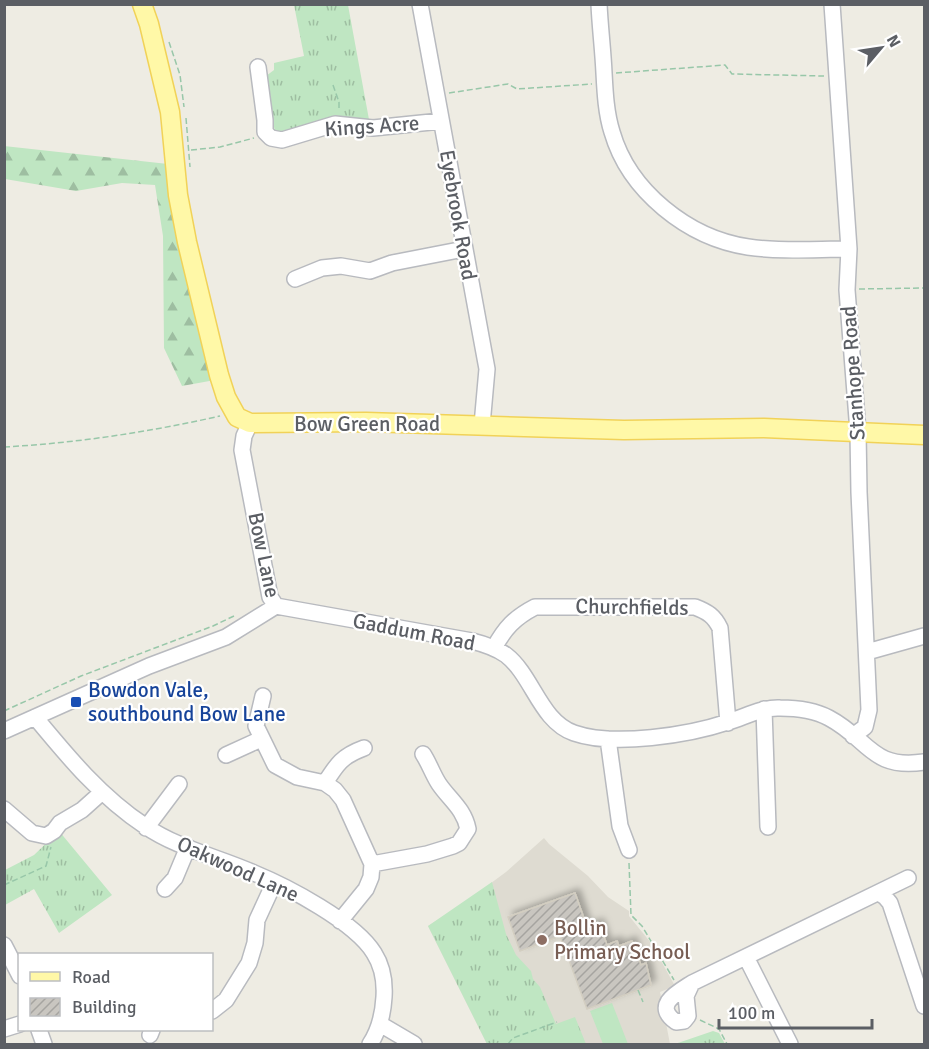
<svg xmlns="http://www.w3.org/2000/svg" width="929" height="1049" font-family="Signika,sans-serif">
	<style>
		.education { fill: #dedbd1 }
		.grass { fill: url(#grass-tufts) }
		.forest { fill: url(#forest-firs) }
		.garden { fill: #bfe6c2 }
		.building { fill: url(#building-hatch); stroke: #d3cec1; stroke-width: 1.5; filter: url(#shadow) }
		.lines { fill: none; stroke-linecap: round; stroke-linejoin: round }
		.minor-casing { stroke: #b8babf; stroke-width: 18 }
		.major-casing { stroke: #f1d258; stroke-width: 21 }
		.path { stroke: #98c7a9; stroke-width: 1.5; stroke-dasharray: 6 3; stroke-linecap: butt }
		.minor { stroke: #fff; stroke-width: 15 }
		.major { stroke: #fff8a7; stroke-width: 18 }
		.transit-dot { fill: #1a4fb4; stroke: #fff; stroke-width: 2 }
		.education-dot { fill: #8d6e63; stroke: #fff; stroke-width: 2 }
		.labels { text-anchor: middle; stroke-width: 4.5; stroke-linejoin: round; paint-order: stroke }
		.street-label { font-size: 21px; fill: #5b5e64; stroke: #fff }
		.transit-label { font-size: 21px; fill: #164399; stroke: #fff; text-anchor: start }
		.education-label { font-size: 21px; fill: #785e54; stroke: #fff; text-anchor: start }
	</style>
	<defs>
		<pattern id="grass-tufts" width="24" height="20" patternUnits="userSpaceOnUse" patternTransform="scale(1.5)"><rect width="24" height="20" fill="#bfe6c2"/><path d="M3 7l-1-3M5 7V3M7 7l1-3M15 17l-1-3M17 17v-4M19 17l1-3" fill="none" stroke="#9ebea1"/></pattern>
		<pattern id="forest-firs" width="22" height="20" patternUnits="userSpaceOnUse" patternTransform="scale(1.5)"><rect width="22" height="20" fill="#bfe6c2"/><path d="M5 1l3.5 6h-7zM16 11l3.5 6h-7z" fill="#9ebea1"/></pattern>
		<pattern id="building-hatch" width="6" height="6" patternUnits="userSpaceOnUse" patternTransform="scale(1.5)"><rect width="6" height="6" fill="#c9c6c0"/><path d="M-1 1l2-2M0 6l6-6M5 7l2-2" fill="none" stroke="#a6a4a0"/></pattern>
		<filter id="shadow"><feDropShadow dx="4.5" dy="-4.5" stdDeviation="3" flood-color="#0004"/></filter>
	</defs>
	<rect width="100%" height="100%" fill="#eeece3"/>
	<path class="education" d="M544,838l5,6 39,32 20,21 21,14v5l22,27 24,43 -15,6 10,52h-183l-59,-118 36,-23 42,-31z"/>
	<path class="grass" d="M294,5h54l22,120 -85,11 -10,-3 -9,-57 8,-6v-7l30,-7z
		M59,831l53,64 -53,38 -25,-44 -29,16v-35l29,-15z
		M492,882l14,52 10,21 15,16 2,8 7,8 16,37 19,-7 11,27h-99l-59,-118z
		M713,1031l6,2 6,11h-50z"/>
	<path class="forest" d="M4,146l164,18 47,216 -33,6 -18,-38 -1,-112 -8,-51 -33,-2 -46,8 -71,-12z"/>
	<path class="garden" d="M612,1003l16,41h-25l-13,-33z
		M574,1021l8,23h-65l-1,-2z"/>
	<path class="building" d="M575,893l12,34 12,-4 8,22 10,-4 2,5 13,-5 9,24 5,-2 5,22 -64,24 -27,-73 -40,15 -12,-34z"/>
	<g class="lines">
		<defs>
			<path id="minor" d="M420,4l67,365 -5,56
				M599,4c1,23 4,46 5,69 1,19 2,40 8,59 17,59 76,106 136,115 33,5 68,2 101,2
				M832,4l17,245 -2,41 11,142 1,60 10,218 -4,17 -12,9
				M258,67l7,53v12l6,6 11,2 53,-16 38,4 68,-7
				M295,279l27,-11 19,-2 29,5 22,-8 72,-14
				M250,423l-6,13 -2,14 28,147 6,9
				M276,606l196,35c12,3 24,7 34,14 27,21 34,66 68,78 40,14 115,2 154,-11 17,-5 34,-15 52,-14 16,0 36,3 49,10 40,21 42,52 95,44
				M494,648c11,-20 20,-30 41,-41h160c13,5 19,9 25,21l8,95
				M867,652l57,-16
				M263,696l-7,30 19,39 22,12 28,6 10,7 8,10 29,64 -1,13 -5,12 -26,32
				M764,709l4,118
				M35,717c33,40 66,80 110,109 32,22 73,31 109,47 34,14 101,49 120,80 9,14 11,28 10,44 -1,17 -4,32 -14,47
				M4,731l145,-65 77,-29 50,-31
				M608,739l12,87 9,24
				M226,755l35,-16
				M325,783c12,-19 17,-27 39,-35
				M4,809l28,24 14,3 8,-5 6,-8 22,-13 19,-17
				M146,828l33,-44
				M372,864l55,-10 26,-8 6,-3 9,-14c-4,-20 -18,-29 -29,-45 -6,-9 -10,-21 -16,-30
				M165,889l10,-11 13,-31
				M879,893l6,4 5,6 34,103
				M4,945l16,31
				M746,957l44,87
				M692,983l-6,13 2,20 -4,5 -8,1c-24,-17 2,-30 16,-39l216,-105
				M212,1011l14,-11 23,-37 6,-20 2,-23 17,-37
				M380,1024l34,20
				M4,1029l16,-5
				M39,1030l5,14
				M150,1035l2,-5"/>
			<path id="major" d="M142,4l7,20 21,88 8,83 9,47 32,133 7,22 11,20 13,6 116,-1 258,8 140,-2 160,7"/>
		</defs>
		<use href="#minor" class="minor-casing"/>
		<use href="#major" class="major-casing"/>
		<path class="path" d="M169,42l11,33 4,32
			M616,73l109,-8 7,9 92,2
			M333,85l6,17v8
			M449,93l59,-9 9,5 75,-5
			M186,118l4,49
			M191,150l29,-3 34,-9
			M859,289l65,-1
			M4,447c73,-4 145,-15 216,-31
			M4,711l77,-35 132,-50 23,-11
			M629,863l2,52 11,11 32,54
			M4,885l42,-19 5,-19
			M638,990l5,12
			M700,1020l19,9 8,15
			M508,1044l5,-6 44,-16"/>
		<use href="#minor" class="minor"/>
		<use href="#major" class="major"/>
	</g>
	<rect class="transit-dot" x="70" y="696" width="12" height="12" rx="3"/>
	<circle class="education-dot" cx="542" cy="940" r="6"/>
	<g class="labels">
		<g class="street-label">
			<text transform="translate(372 126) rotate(-4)" y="7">Kings Acre</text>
			<text transform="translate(458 215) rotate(80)" y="7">Eyebrook Road</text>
			<text transform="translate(853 373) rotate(-94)" y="7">Stanhope Road</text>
			<text x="367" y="431">Bow Green Road</text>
			<text transform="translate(264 555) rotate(78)" y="7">Bow Lane</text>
			<text transform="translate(632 607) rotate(1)" y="7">Churchfields</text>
			<text transform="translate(414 632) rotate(11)" y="7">Gaddum Road</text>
			<text transform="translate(238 869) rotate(24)" y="7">Oakwood Lane</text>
		</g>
		<g class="transit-label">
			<text x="88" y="697">Bowdon Vale,<tspan x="88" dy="24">southbound Bow Lane</tspan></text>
		</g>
		<g class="education-label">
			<text x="554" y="935">Bollin<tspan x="554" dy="24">Primary School</tspan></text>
		</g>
	</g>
	<rect width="929" height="1049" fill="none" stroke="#5b5e64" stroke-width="12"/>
	<rect x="18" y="953" width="195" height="78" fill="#ffffff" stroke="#bdbfc1" stroke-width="1.5"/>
	<rect x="30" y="972" width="30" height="9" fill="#fff8a7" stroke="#bdbfc1" stroke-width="1.5"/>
	<text x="72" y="983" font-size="18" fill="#5b5e64">Road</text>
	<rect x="30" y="998" width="30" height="18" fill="url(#building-hatch)" stroke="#bdbfc1" stroke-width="1.5"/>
	<text x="72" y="1013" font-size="18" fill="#5b5e64">Building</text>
	<g transform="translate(881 48) rotate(61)" stroke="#ffffff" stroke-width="4.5" paint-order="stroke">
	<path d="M0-4.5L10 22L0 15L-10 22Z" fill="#5b5e64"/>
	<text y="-9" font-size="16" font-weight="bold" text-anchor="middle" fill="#5b5e64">N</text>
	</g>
	<path d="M719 1019v9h153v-9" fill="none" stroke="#5b5e64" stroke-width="3"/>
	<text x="728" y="1019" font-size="18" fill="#5b5e64" stroke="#ffffff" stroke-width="4.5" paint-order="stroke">100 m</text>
</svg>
